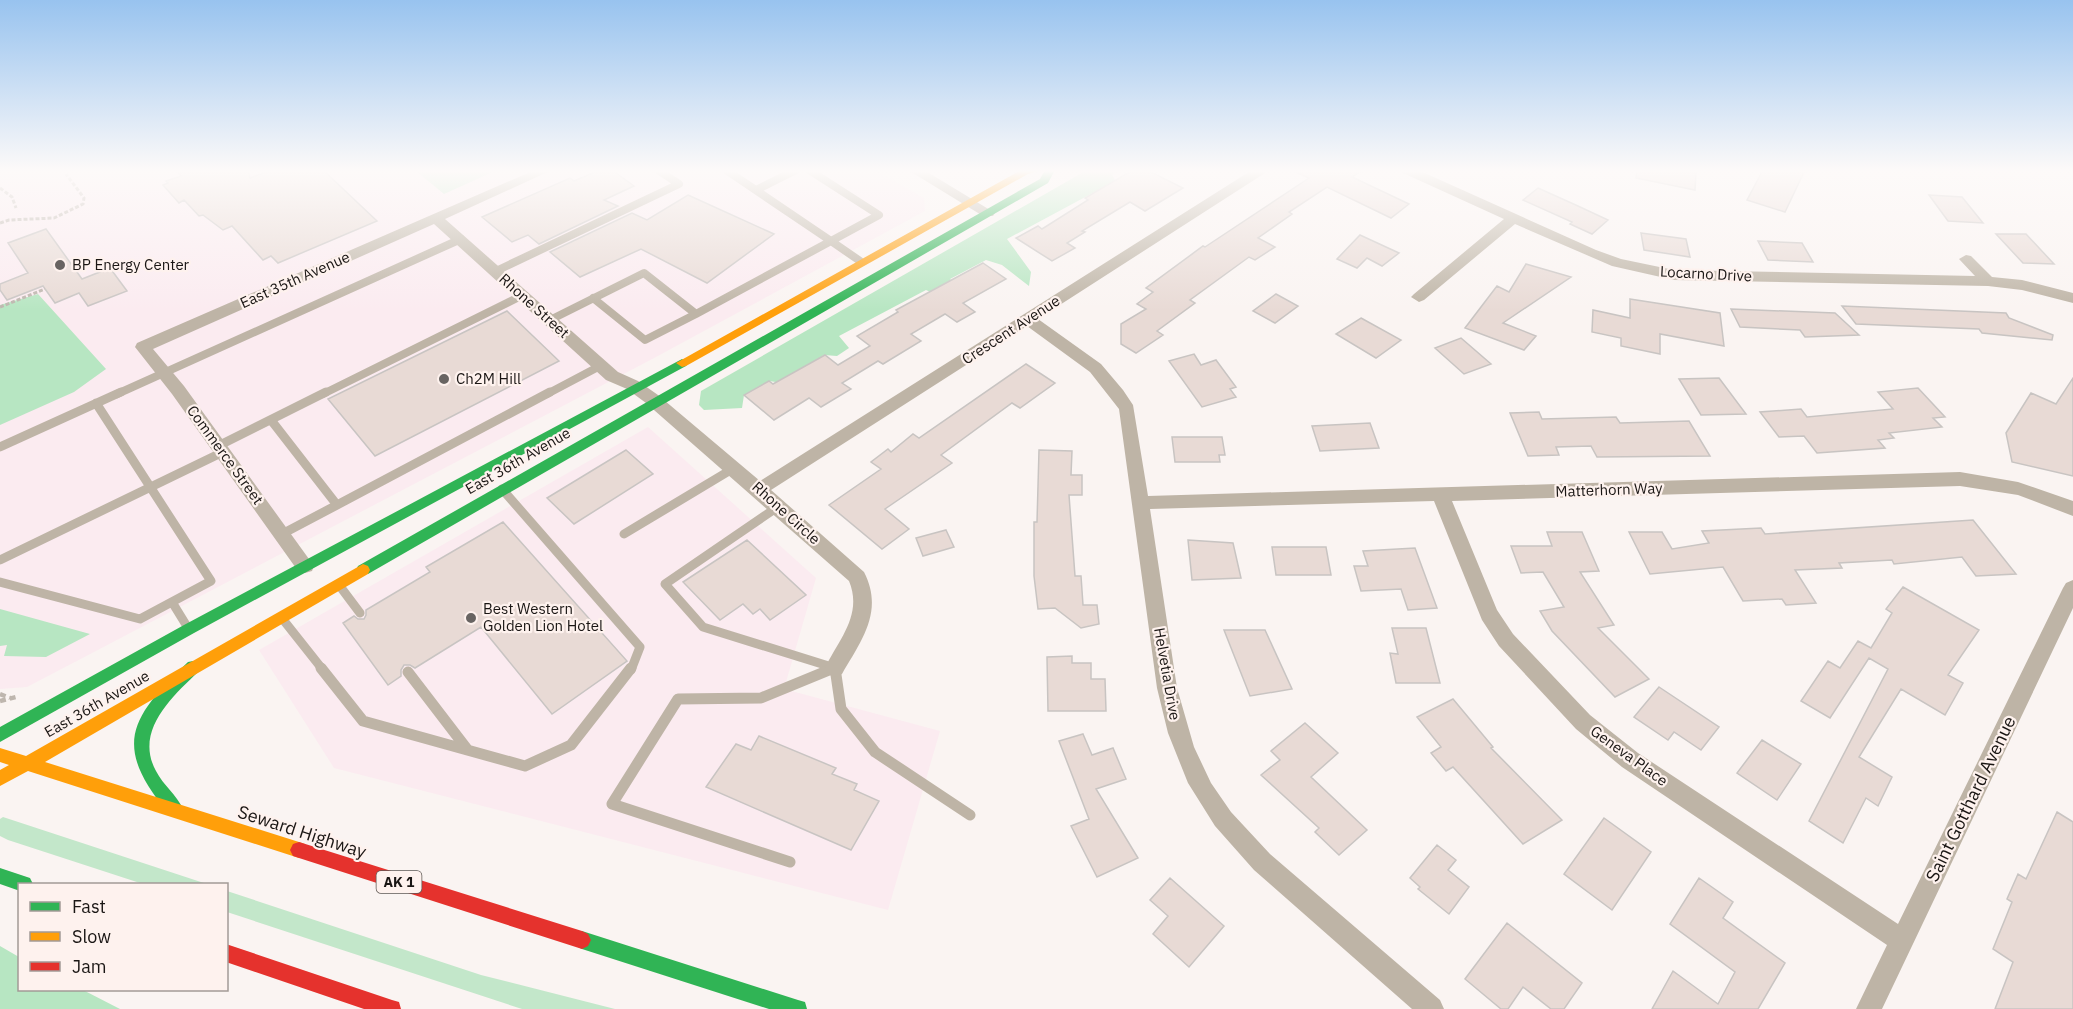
<svg xmlns="http://www.w3.org/2000/svg" width="2073" height="1009" font-family="'IBM Plex Sans',sans-serif">
	<style>
		.commercial { fill: #fbebf0 }
		.green { fill: #c3e7ca }
		.forest { fill: #b7e6c2 }
		.building { fill: #e8dad5; stroke: #c8c4c2; stroke-width: 1.5 }
		.lines { fill: none; stroke-linecap: round; stroke-linejoin: round }
		.path-far1 { stroke: #beb6ae; stroke-width: 3; stroke-dasharray: 4 2; stroke-linecap: butt }
		.path { stroke: #beb6ae; stroke-width: 4.5; stroke-dasharray: 6 4; stroke-linecap: butt }
		.lane-far2 { stroke: #beb4a6; stroke-width: 8 }
		.lane-far1 { stroke: #beb4a6; stroke-width: 9 }
		.lane { stroke: #beb4a6; stroke-width: 11 }
		.street { fill: #beb4a6; fill-rule: evenodd }
		.fast { fill: #30b455; fill-rule: evenodd }
		.slow { fill: #ff9f0a; fill-rule: evenodd }
		.jam { fill: #e5322d; fill-rule: evenodd }
		.poi-dot { fill: #686462; stroke: #fef2ee; stroke-width: 2 }
		.labels { text-anchor: middle; stroke-width: 4.5; stroke-linejoin: round; paint-order: stroke }
		.shield { fill: #fef2ee; stroke: #5e5855; stroke-width: 1.5 }
		.shield-label { font-size: 14px; font-weight: bold; fill: #1a1614 }
		.poi-label { font-size: 15px; fill: #1a1614; stroke: #fef2ee; text-anchor: start }
		.street-label { font-size: 15px; fill: #1a1614; stroke: #fef2ee }
		.near-street-label { font-size: 18px; fill: #1a1614; stroke: #fef2ee }
	</style>
	<rect width="100%" height="100%" fill="#faf4f2"/>
	<path class="commercial" d="M0,170h874l50,28 1,13 -269,146 -562,295 -67,35 -27,2z
		M648,427l168,151 -32,111 156,42 -52,179 -554,-142 -75,-118z"/>
	<path class="green" d="M418,170h75l2,1 -51,23 -28,-23z
		M3,817l204,67h-64l-135,-44 -8,-4v-17z
		M227,891l254,84 134,34h-93l-295,-97z"/>
	<path class="forest" d="M1087,170h33l-8,4 3,7 -108,58 24,33 -2,14 -27,-21 -16,-5 -36,19 10,9 -19,9 -15,-7 -87,46 10,12 -12,8 -13,-1 -28,17v13l-27,-4 -25,14 -2,13 -38,2 -5,-5 2,-14z
		M38,294l68,75 -32,23 -74,33v-120z
		M0,609l90,25 -44,23 -42,-1 3,-11 -7,1z
		M0,946l19,11 1,33h63l37,19h-120z"/>
	<path class="building" d="M176,170h72l2,8 22,-8h51l54,51 -99,42 -7,-7 -8,4 -31,-34 -9,4 -20,-15 -4,1 -15,-16 -5,3 -16,-18 5,-2 -2,-2 15,-5z
		M600,170h12l22,16 -30,14 14,6 -79,38 -11,-9 -16,7 -30,-25 88,-39 4,3z
		M1133,170h14l36,18 -38,23 -15,-9 -48,29 3,1 -18,11 8,5 -23,13 -36,-23 22,-12 4,3 46,-29 -3,-2z
		M1291,170h72l-11,7 57,27 -18,14 -64,-31 -38,25 3,2 -34,24 17,9 -20,13 -6,-3 -59,43 5,3 -38,28 6,4 -27,18 -15,-9v-20l25,-15 -9,-5 16,-12 -7,-4 57,-42 2,1 104,-69z
		M1637,170h41l18,3 -1,17 -59,-12z
		M1763,170h42l-20,42 -38,-12z
		M1538,188l40,18 30,14 -16,14 -22,-10 2,-2 -49,-22z
		M688,195l86,39 -67,49 -66,-34 -61,28 -30,-25 82,-39 15,7z
		M1929,195l33,2 21,26 -35,-2z
		M46,229l36,50 28,-11 17,23 -39,15 -9,-13 -24,10 -12,-17 -36,14 -7,-10v-6l28,-11 -20,-30z
		M1641,233l45,6 4,18 -46,-7z
		M1996,234h30l28,30 -31,-1z
		M1360,235l39,18 -17,13 -15,-8 -10,10 -20,-9z
		M1758,241l44,2 11,19 -45,-2z
		M983,263l23,16 -43,24 12,9 -18,10 -12,-8 -34,20 10,7 -38,23 -5,-3 -36,22 9,6 -30,18 -12,-9 -35,22 -30,-25 25,-14 4,3 52,-29 13,10 32,-19 -13,-10 41,-24 -2,-2z
		M1526,264l45,13 -68,46 33,13 -12,14 -59,-22 32,-42 12,6z
		M1276,294l22,12 -23,17 -22,-12z
		M1630,299l90,14 4,33 -64,-12v20l-39,-8v-8l-29,-6 1,-22 37,8z
		M1842,306l164,7 3,5 44,17 -1,5 -70,-7 -3,-4 -123,-5z
		M1731,309l104,4 24,22 -54,2 -5,-7 -60,-3z
		M507,311l52,50 -184,95 -47,-57z
		M1361,318l40,22 -25,18 -40,-24z
		M1461,338l30,26 -27,10 -29,-26z
		M1194,354l7,11 15,-5 20,27 -6,2 6,8 -34,10 -33,-46z
		M1026,364l29,19 -35,25 -8,-5 -71,52 11,8 -67,46 24,20 -27,20 -53,-44 52,-36 -10,-7 17,-13 3,3 22,-18 6,4z
		M1719,378l27,36 -45,1 -22,-36z
		M2073,378v98l-61,-14 -6,-29 25,-40 25,11z
		M1918,388l27,29 -12,1 9,9 -53,6 5,5 -16,2 7,8 -68,5 -13,-17 -25,1 -19,-25 41,-3 6,8 86,-8 -15,-17z
		M1539,412l3,7 74,-2 4,6 69,-2 21,35 -113,1 -6,-11 -35,1 3,8 -31,1 -18,-43z
		M1370,423l9,25 -59,3 -8,-25z
		M1172,437h50l3,18h-6l1,7h-45z
		M626,450l27,24 -79,50 -27,-26z
		M1039,450l33,1 -1,24h11v20h-13l6,81h6l2,29h14l2,19 -18,4 -26,-20 -17,1 -4,-33v-54h3z
		M1973,520l43,54 -40,2 -14,-19 -68,7 -2,-4 -53,3 3,5 -47,2 21,33 -30,2 -4,-6 -39,2 -20,-34 -73,7 -21,-42h33l10,17 37,-6 -7,-12 59,-3 4,6z
		M503,522l124,139 -75,53 -71,-87 -66,41 -5,-3h-6l-3,5v6l-13,9 -45,-62 11,-7 4,3h6l2,-4v-5l64,-38 -4,-5z
		M946,530l8,17 -31,9 -7,-18z
		M1547,532h35l17,39 -19,1 34,53 -16,3 51,51 -34,18 -63,-66 -12,-20 24,-4 -21,-35 -22,1 -10,-27h41z
		M747,540l59,55 -36,25 -10,-11 -7,5 -10,-10 -23,16 -37,-38z
		M1188,540l45,3 8,35 -49,2z
		M1272,547h54l5,28h-55z
		M1415,548l22,60 -29,2 -7,-21 -40,2 -7,-25h14l-5,-15z
		M1903,587l76,43 -31,45 15,8 -18,32 -44,-26 -42,68 33,20 -14,29 -12,-8 -23,45 -34,-22 79,-152 -19,-11 -39,60 -29,-17 27,-40 12,7 18,-27 13,7 21,-35 -6,-4z
		M1392,628h34l14,55h-44l-6,-30 8,1z
		M1224,630h41l27,59 -42,7z
		M1072,656v7h19v16h14l1,32h-58l-1,-54z
		M1659,687l60,40 -18,23 -27,-18 -6,8 -34,-23z
		M1453,699l40,48 -2,1 71,72 -39,24 -70,-77 -7,4 -15,-18 10,-6 -24,-30z
		M1305,723l33,30 -27,24 56,53 -28,25 -24,-23 4,-4 -58,-53 19,-15 -9,-9z
		M1083,734l9,21 21,-7 13,31 -30,10 42,69 -41,19 -26,-51 18,-7 -30,-78z
		M759,736l77,32 -4,6 25,10 -3,6 25,11 -28,49 -145,-63 30,-43 15,6z
		M1762,740l39,24 -24,36 -40,-27z
		M2057,812l16,10v187h-78l18,-47 -20,-13 19,-47 -5,-3 11,-25 8,5z
		M1604,818l47,34 -39,58 -48,-36z
		M1437,845l19,15 -8,10 21,17 -20,27 -31,-25 2,-2 -10,-9z
		M1170,878l54,48 -35,41 -36,-33 15,-18 -18,-16z
		M1699,878l34,24 -10,16 62,45 -27,46h-106l21,-38 45,33 17,-32 -65,-48z
		M1507,923l75,60 -18,26h-13l-28,-22 -15,22h-7l-36,-30z"/>
	<g class="lines">
		<path class="path-far1" d="M0,188l12,9 4,11
			M0,223l9,-3 45,-2 29,-14 1,-6 -18,-24
			M0,307l45,-18"/>
		<path class="path" d="M0,694l10,4
			M0,701l16,-4"/>
		<path class="lane-far2" d="M726,170l105,71 48,-26 -70,-45
			M756,190l40,-20
			M496,271l183,-87 -21,-14
			M593,298l52,42 51,-26
			M550,320l94,-47 52,41 135,-73 29,20
			M117,394l344,-155
			M323,394l200,-99
			M547,394l53,-28"/>
		<path class="lane-far1" d="M271,420l66,85 -55,29
			M218,446l108,-54
			M0,447l121,-55
			M502,489l138,158 -9,23
			M337,505l213,-113
			M779,506l-114,78 38,43 132,41
			M624,534l110,-66
			M0,560l223,-108
			M0,582l140,37 71,-38 -115,-178
			M339,585l21,28
			M172,602l16,26
			M281,617l42,53
			M831,670l4,-2"/>
		<path class="lane" d="M321,668l42,53 162,45 46,-21 60,-77
			M835,668l6,41 34,43 95,63
			M408,672l59,77
			M790,862l-178,-58 66,-105 83,-1 73,-30"/>
		<path class="street" d="M535,170h17l-107,49 173,153 20,9 20,14 102,86 492,-311h14l-1,3 -227,146 63,45 22,26 10,15 15,91 812,-24 58,10 55,19v15l-55,-21 -58,-9 -508,15 45,109 16,24 77,81 48,38 260,171 165,-336 3,-5 7,-3v28l-191,401h-26l31,-64 -265,-178 -46,-38 -77,-83 -17,-26 -48,-119 -284,8 27,179 17,59 17,36 20,29 39,42 170,146 4,9h-32l-158,-139 -39,-44 -27,-43 -20,-50 -11,-45 -38,-279 -29,-37 -63,-46 -256,164 93,82c20,39 -2,68 -22,102l-7,3 -7,-3 -3,-6c14,-29 38,-53 24,-87l-203,-178 -19,-14 -21,-9 -172,-156 -281,125 31,37 130,180 -2,5 -7,2 -7,-2 -126,-177 -37,-47 2,-4z
			M908,170h16l71,43 -2,3h-10z
			M1402,170h16l178,80 25,9 53,11 301,6 -16,-17 7,-4 5,1 21,21 30,3 51,13v10l-51,-13 -34,-4 -314,-6 -62,-14 -97,-42 -91,76 -5,2 -8,-5 3,-3 90,-75 -101,-46z"/>
		<path class="fast" d="M1045,170h10l-7,13 -680,391h-10l-2,-4 2,-4 682,-387z
			M682,359l6,4 -2,3 -492,267 -194,109v-15l184,-102z
			M193,661l5,1 3,5 -3,5c-26,25 -64,59 -42,99 7,14 21,24 27,38l-2,5 -6,3 -6,-3c-56,-67 -41,-95 19,-152z
			M0,868l30,10 3,6h-13v7l-20,-7z
			M582,931l216,69 7,2 2,7h-38l-187,-60 -6,-3 -3,-6 3,-6z"/>
		<path class="slow" d="M1021,170h20l-13,4 -342,192 -4,1 -6,-4z
			M363,564l5,2 2,4 -2,4 -323,188 254,80 6,2 3,6 -3,6 -6,2 -271,-87 -28,15v-16l9,-5 -9,-3v-14l26,8z"/>
		<path class="jam" d="M299,842l283,89 6,3 3,6 -3,6 -6,3 -283,-91 -6,-2 -3,-6 3,-6z
			M226,944l166,56 7,2 2,7h-37l-138,-47z"/>
	</g>
	<linearGradient id="sky" x2="0" y2="1"><stop stop-color="#98c3ef"/><stop offset="0.55" stop-color="#fdfaf9"/><stop offset="1" stop-color="#fdfaf9" stop-opacity="0"/></linearGradient>
	<rect width="2073" height="311" fill="url(#sky)"/>
	<g class="poi-dot">
		<circle cx="60" cy="265" r="6"/>
		<circle cx="444" cy="379" r="6"/>
		<circle cx="471" cy="618" r="6"/>
	</g>
	<g class="labels">
		<rect class="shield" x="376.5" y="871" width="45" height="22" rx="4.5"/>
		<g class="shield-label">
			<text x="399" y="887">AK 1</text>
		</g>
		<g class="poi-label">
			<text x="72" y="270">BP Energy Center</text>
			<text x="456" y="384">Ch2M Hill</text>
			<text x="483" y="614">Best Western<tspan x="483" dy="17">Golden Lion Hotel</tspan></text>
		</g>
		<g class="street-label">
			<text transform="translate(1706 274) rotate(3)" y="5">Locarno Drive</text>
			<text transform="translate(295 280) rotate(-24)" y="5">East 35th Avenue</text>
			<text transform="translate(534 306) rotate(42)" y="5">Rhone Street</text>
			<text transform="translate(1011 330) rotate(-33)" y="5">Crescent Avenue</text>
			<text transform="translate(225 455) rotate(54)" y="5">Commerce Street</text>
			<text transform="translate(518 461) rotate(-30)" y="5">East 36th Avenue</text>
			<text transform="translate(1609 490) rotate(-2)" y="5">Matterhorn Way</text>
			<text transform="translate(786 513) rotate(42)" y="5">Rhone Circle</text>
			<text transform="translate(1167 674) rotate(80)" y="5">Helvetia Drive</text>
			<text transform="translate(97 704) rotate(-30)" y="5">East 36th Avenue</text>
			<text transform="translate(1629 756) rotate(36)" y="5">Geneva Place</text>
		</g>
		<g class="near-street-label">
			<text transform="translate(1971 799) rotate(-64)" y="6">Saint Gotthard Avenue</text>
			<text transform="translate(302 832) rotate(18)" y="6">Seward Highway</text>
		</g>
	</g>
	<rect x="18" y="883" width="210" height="108" fill="#fef2ee" stroke="#a39a97" stroke-width="1.5"/>
	<rect x="30" y="902" width="30" height="9" fill="#30b455" stroke="#a39a97" stroke-width="1.5"/>
	<text x="72" y="913" font-size="18" fill="#1a1614">Fast</text>
	<rect x="30" y="932" width="30" height="9" fill="#ff9f0a" stroke="#a39a97" stroke-width="1.5"/>
	<text x="72" y="943" font-size="18" fill="#1a1614">Slow</text>
	<rect x="30" y="962" width="30" height="9" fill="#e5322d" stroke="#a39a97" stroke-width="1.5"/>
	<text x="72" y="973" font-size="18" fill="#1a1614">Jam</text>
</svg>
